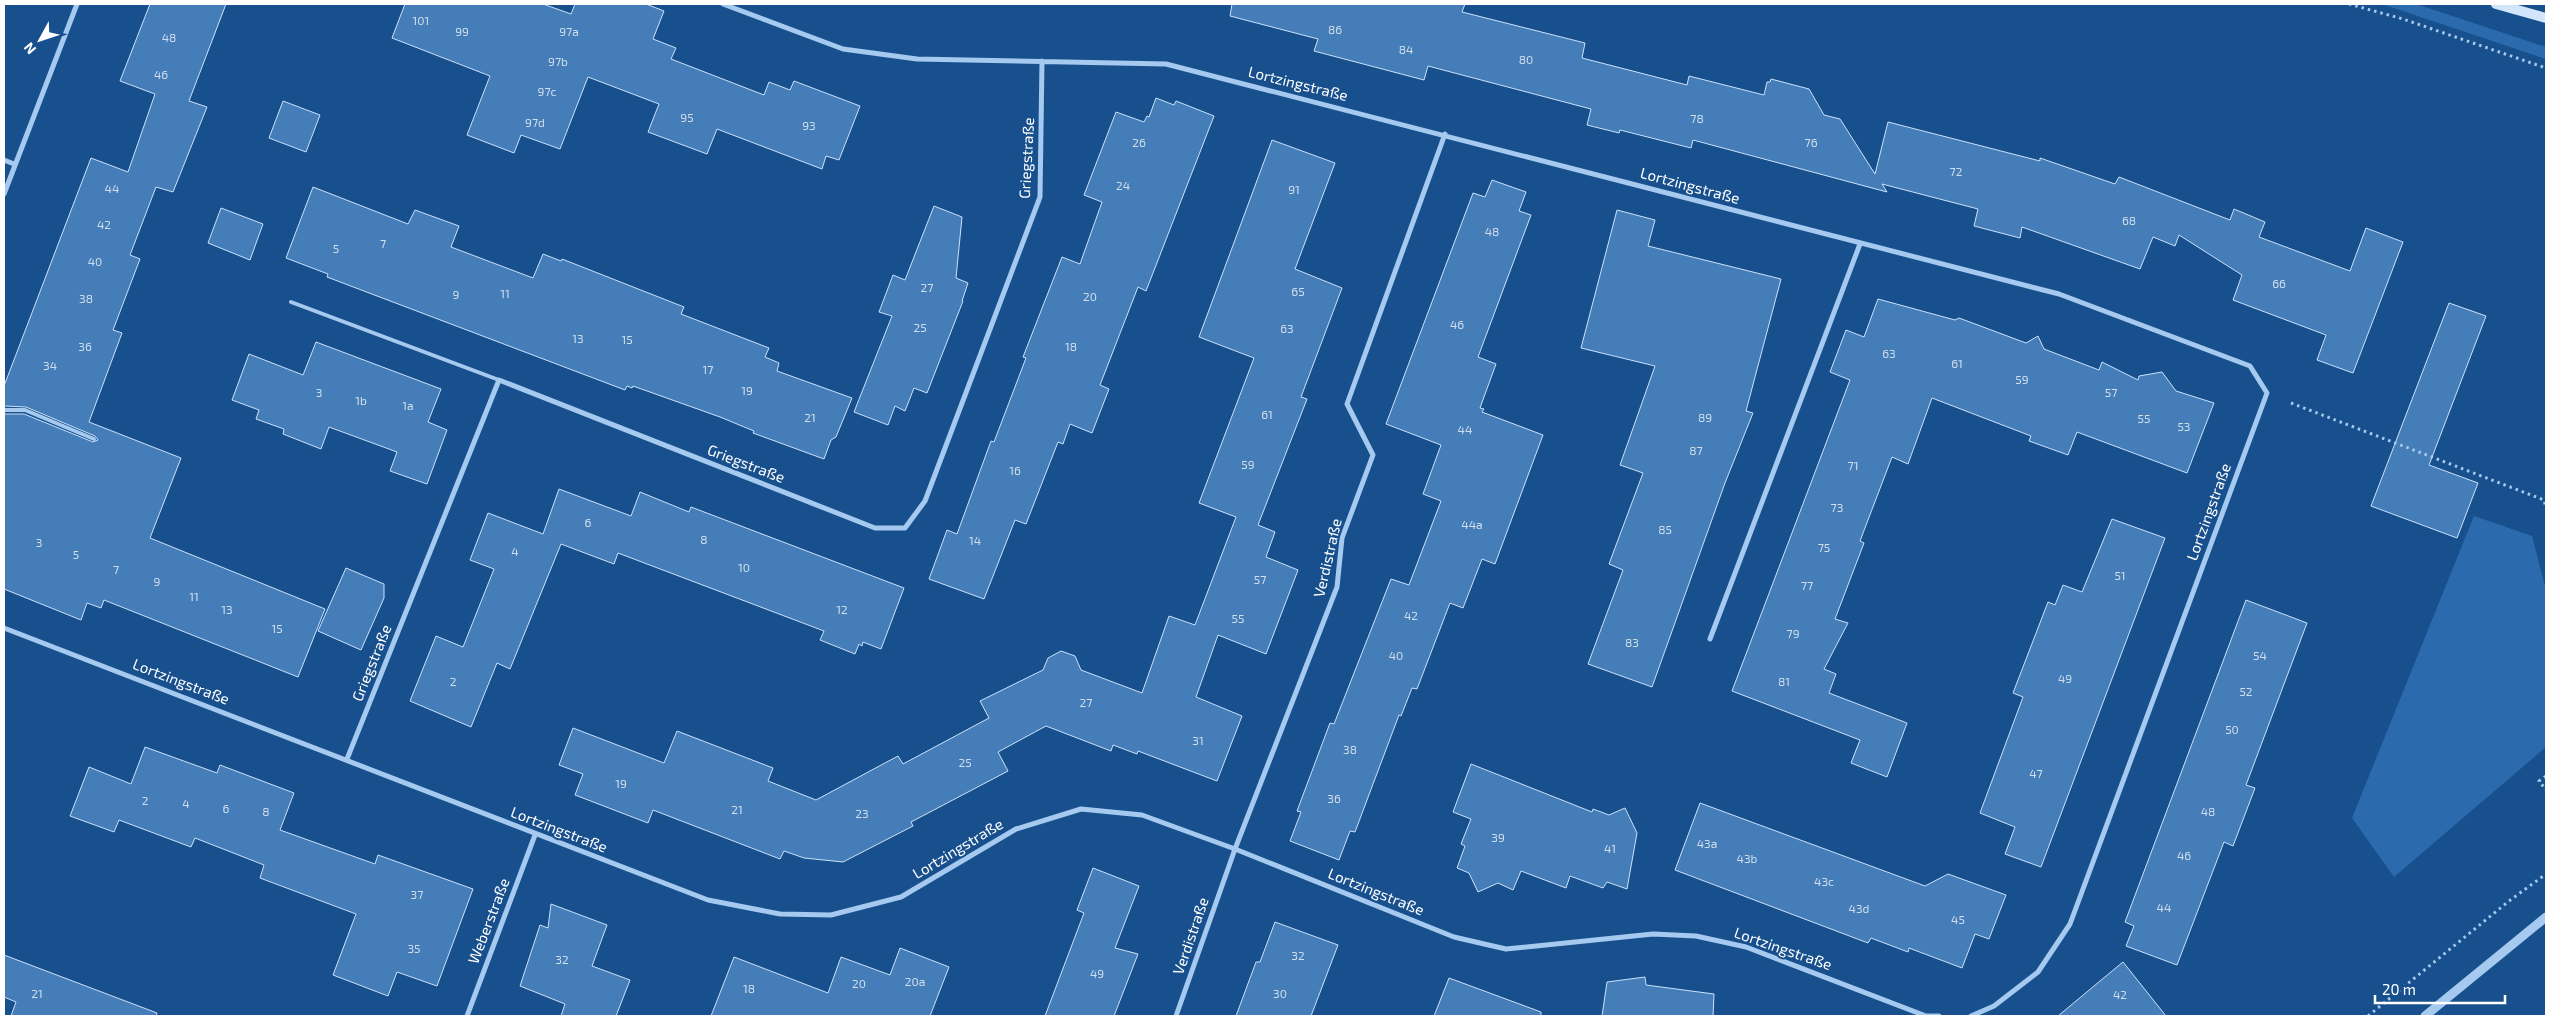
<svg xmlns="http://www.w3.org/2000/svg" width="2550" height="1020" font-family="'Exo 2',sans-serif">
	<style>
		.green { fill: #2b6bad }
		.building { fill: #457db8; stroke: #cbe2fb }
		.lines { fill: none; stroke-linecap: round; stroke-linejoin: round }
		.path { stroke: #a5c9ef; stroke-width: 3; stroke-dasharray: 2.5 4; stroke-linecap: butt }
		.service { stroke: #a5c9ef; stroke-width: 4 }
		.minor { stroke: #a5c9ef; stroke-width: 5 }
		.tertiary { stroke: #a5c9ef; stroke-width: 9 }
		.secondary { stroke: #d2e5fa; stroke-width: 10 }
		.labels { text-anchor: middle; stroke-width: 4; stroke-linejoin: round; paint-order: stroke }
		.number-label { font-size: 12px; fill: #d0deed }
		.street-label { font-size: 15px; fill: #fff; stroke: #18508e }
	</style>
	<rect width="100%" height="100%" fill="#18508e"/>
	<path class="green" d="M2382,4h34l130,43v12z
		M2474,516l58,20 14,54v157l-152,130 -42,-59z"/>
	<path class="building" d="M150,4h76l-37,97 18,6 -34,85 -17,-5 -26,68 10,4 -27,71 9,3 -33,89 92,36 -31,80 175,71 -27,68 -194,-77 -3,8 -14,-5 -6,17 -77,-31v-175h20l69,28 5,-2 -3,-4 -69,-29 -22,-1v-20l87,-228 37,14 27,-78 -35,-13z
		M405,4h138l28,10 4,-10h71l18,7 -11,28 23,9 -5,11 93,36 5,-13 21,8 4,-9 66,25 -21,54 -13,-4 -4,13 -105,-40 -10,25 -59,-22 11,-28 -71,-27 -28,72 -39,-14 -7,18 -47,-18 23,-59 -98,-38z
		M1232,4h233l-3,8 123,31 -3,15 105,27 2,-9 75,19 3,-13h3l1,-3 38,10 15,26 16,4 35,55 13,-52 152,39v-3l75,26 4,-7 111,43 4,-11 31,13 -6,15 91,34 16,-43 37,14 -50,131 -36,-13 9,-25 -93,-35 9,-25 -63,-40 -4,11 -22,-9 -13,32 -118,-42 -2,11 -46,-12 4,-17 -96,-25 5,8 -194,-52 -2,8 -71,-18 -1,3 -32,-8 4,-16 -163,-43 -4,14 -110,-29 4,-12 -88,-23z
		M1156,98l18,7 2,-4 38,15 -68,175 -8,-4 -38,98 9,4 -17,44 -22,-9 -7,20 -5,-2 -32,82 -11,-4 -31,79 -55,-20 18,-49 10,4 34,-93 3,1 32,-84 -3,-1 39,-100 18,7 22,-62 -18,-7 32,-83 28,10 3,-6 2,1z
		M283,101l37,14 -14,37 -37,-14z
		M1272,140l63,23 -40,106 47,19 -41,109 6,2 -49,126 17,7 -9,25 32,13 -32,84 -48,-19 -22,62 46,19 -25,65 -79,-30 -1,3 -24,-9 -2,6 -65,-25 -48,26 10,19 -97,51 2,4 -70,36 -39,-4 -20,-7 -4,8 -127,-49 -5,13 -73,-28 8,-21 -24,-9 14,-37 91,35 13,-32 96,37 -5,13 48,19 82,-44 5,8 86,-46 -9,-17 63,-31 5,-12 13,-7 14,5 6,14 61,23 27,-77 26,9 41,-108 -37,-14 55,-145 -55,-21z
		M1492,180l34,12 -7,19 12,4 -53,142 18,7 -16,44 4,1 -2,3 61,23 -48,129 -13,-5 -19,49 -13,-5 -33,86 -5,-1 -11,28 -2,-1 -44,117 -5,-1 -11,29 -49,-19 11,-29 -4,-1 33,-88 4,1 57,-145 18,6 32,-84 -18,-7 18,-49 -55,-21 87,-231 12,4z
		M313,187l95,37 7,-14 44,16 -8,21 82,31 10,-24 18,7 1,-2 122,48 -3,7 88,34 -4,9 14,6 -2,8 75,27 -16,39 -5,3 -7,19 -71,-26 1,-2 -34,-14 -87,-31 -1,2 -5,-2 -2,4 -298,-113 1,-3 -42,-16z
		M934,206l28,11 -6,61 12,5 -6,18h1l-36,92 -13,-5 -9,23 -10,-5 -7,19 -34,-13 38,-96 -13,-4 14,-37 12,5z
		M221,208l42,16 -13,36 -42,-17z
		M1617,210l38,10 -7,26 133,33 -35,132 7,2 -28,70 -73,204 -64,-23 35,-94 -14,-6 34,-91 -23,-8 35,-99 -74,-18z
		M1878,299l77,21 4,-2 67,25 12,-7 6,13 55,21 3,-8 36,18 1,-4 23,-4 14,19 38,12 -27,70 -110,-41 -9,23 -39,-14 2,-5 -99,-38 -24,66 -16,-7 -32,84 4,2 -29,76 13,4 -24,46 12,5 -7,19 78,30 -20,54 -36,-14 9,-23 -128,-49 118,-311 -20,-8 16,-42 18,7z
		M2449,303l37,13 -57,149 49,18 -21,55 -86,-32z
		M316,342l125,47 -13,33 19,8 -20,54 -37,-13 7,-19 -68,-25 -8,22 -38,-15 1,-5 -28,-10 3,-9 -27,-10 17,-46 54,21z
		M559,489l72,27 9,-24 49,20 2,-5 213,81 -23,61 -18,-7 -1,4 -3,-2 -4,10 -35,-14 4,-9 -206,-78 -4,11 -53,-20 -51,125 -13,-6 -26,64 -61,-26 26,-65 27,11 31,-78 -24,-9 18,-47 55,21z
		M2112,519l53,19 -124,329 -36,-13 10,-27 -35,-14 43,-116 -10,-4 35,-91 7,3 8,-20 19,7z
		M346,568l38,16v14l-23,52 -43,-19z
		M2246,600l61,23 -61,162 9,3 -22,58 -9,-4 -47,123 -51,-19 8,-20 -9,-4z
		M145,747l72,26 3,-8 74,28 -14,37 95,34 3,-9 95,34 -36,97 -40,-14 -9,24 -55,-21 23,-61 -96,-36 4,-13 -69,-27 -4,9 -72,-27 -5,12 -44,-16 19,-49 42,17z
		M1471,764l121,48 1,-3 16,6 16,-7 12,25 -10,56 -20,-7 -4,6 -33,-12 -4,12 -45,-17 -8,19 -15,-7 -20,9 -9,-19 -12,-5 8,-22 -4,-2 10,-25 -18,-7z
		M1700,803l225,83 23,-12 58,21 -17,44 -14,-5 -13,34 -53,-20 -1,4 -37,-14 -3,5 -193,-73z
		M1093,868l46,18 -24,62 23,6 -24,62h-69l39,-103 -7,-3z
		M551,904l56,21 -15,41 38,14 -14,36h-55l4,-12 -45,-18 20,-61 8,3z
		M1275,922l63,23 -27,71h-75l20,-54h4z
		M900,948l49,19 -19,49h-219l23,-59 94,36 13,-36 49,18z
		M4,955l153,58 -1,3h-145l5,-14 -12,-5z
		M2123,962l43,54h-108l42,-35z
		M1645,977l1,8 68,9 -1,22h-111l5,-34z
		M1449,978l92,34v4h-107z"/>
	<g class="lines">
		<path class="path" d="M2349,4l54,15 143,49
			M2291,403l253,97 2,8
			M2546,776l-7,5 7,9
			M2368,1016l141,-115 37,-27"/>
		<path class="service" d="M291,302l208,78
			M4,410h21l69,29"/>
		<path class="minor" d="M723,4l120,45 74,10 249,5 893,230 191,72 17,27 -197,531 -32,48 -44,34 -23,10
			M4,160l10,4
			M4,194l73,-190
			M4,628l704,272 72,14 51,1 70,-18 115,-68 65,-20 61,6 93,34 219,88 52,12 147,-15 43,2 50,11 180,69h13
			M1710,639l150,-395
			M347,759l152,-379 376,148h30l20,-27 115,-304 2,-136
			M467,1016l68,-181
			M1176,1016l59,-167 102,-262 5,-49 31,-83 -26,-51 98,-270"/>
		<path class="tertiary" d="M2425,1016l121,-99"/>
		<path class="secondary" d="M2496,4l50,14"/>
	</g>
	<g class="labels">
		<g class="number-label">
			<text x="421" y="25">101</text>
			<text x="1335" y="34">86</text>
			<text x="462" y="36">99</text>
			<text x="569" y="36">97a</text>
			<text x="169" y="42">48</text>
			<text x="1406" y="54">84</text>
			<text x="1526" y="64">80</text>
			<text x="558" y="66">97b</text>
			<text x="161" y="79">46</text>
			<text x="547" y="96">97c</text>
			<text x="687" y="122">95</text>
			<text x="1697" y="123">78</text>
			<text x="535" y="127">97d</text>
			<text x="809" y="130">93</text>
			<text x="1139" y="147">26</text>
			<text x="1811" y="147">76</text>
			<text x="1956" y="176">72</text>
			<text x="1123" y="190">24</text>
			<text x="112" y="193">44</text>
			<text x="1294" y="194">91</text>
			<text x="2129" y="225">68</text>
			<text x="104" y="229">42</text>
			<text x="1492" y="236">48</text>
			<text x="383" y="248">7</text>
			<text x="336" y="253">5</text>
			<text x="95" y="266">40</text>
			<text x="2279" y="288">66</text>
			<text x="927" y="292">27</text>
			<text x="1298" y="296">65</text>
			<text x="505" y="298">11</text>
			<text x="456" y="299">9</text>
			<text x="1090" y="301">20</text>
			<text x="86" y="303">38</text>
			<text x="1457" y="329">46</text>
			<text x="920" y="332">25</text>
			<text x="1287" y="333">63</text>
			<text x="578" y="343">13</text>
			<text x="627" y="344">15</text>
			<text x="85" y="351">36</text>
			<text x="1071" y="351">18</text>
			<text x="1889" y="358">63</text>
			<text x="1957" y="368">61</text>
			<text x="50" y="370">34</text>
			<text x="708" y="374">17</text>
			<text x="2022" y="384">59</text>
			<text x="747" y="395">19</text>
			<text x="319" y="397">3</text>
			<text x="2111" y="397">57</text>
			<text x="361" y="405">1b</text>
			<text x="408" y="410">1a</text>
			<text x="1267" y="419">61</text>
			<text x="810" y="422">21</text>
			<text x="1705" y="422">89</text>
			<text x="2144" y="423">55</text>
			<text x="2184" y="431">53</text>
			<text x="1465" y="434">44</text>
			<text x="1696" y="455">87</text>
			<text x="1248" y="469">59</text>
			<text x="1853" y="470">71</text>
			<text x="1015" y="475">16</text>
			<text x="1837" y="512">73</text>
			<text x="588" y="527">6</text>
			<text x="1472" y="529">44a</text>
			<text x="1665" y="534">85</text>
			<text x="704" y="544">8</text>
			<text x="975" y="545">14</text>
			<text x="39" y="547">3</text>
			<text x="1824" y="552">75</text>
			<text x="515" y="556">4</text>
			<text x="76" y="559">5</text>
			<text x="744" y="572">10</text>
			<text x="116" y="574">7</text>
			<text x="2120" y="580">51</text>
			<text x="1260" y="584">57</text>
			<text x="157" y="586">9</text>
			<text x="1807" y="590">77</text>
			<text x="194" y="601">11</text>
			<text x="227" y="614">13</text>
			<text x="842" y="614">12</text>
			<text x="1411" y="620">42</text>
			<text x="1238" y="623">55</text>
			<text x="277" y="633">15</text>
			<text x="1793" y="638">79</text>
			<text x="1632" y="647">83</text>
			<text x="1396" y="660">40</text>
			<text x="2260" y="660">54</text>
			<text x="2065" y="683">49</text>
			<text x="453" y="686">2</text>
			<text x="1784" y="686">81</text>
			<text x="2246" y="696">52</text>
			<text x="1086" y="707">27</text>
			<text x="2232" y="734">50</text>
			<text x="1198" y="745">31</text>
			<text x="1350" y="754">38</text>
			<text x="965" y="767">25</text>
			<text x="2036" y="778">47</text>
			<text x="621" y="788">19</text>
			<text x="1334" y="803">36</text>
			<text x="145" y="805">2</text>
			<text x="186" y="808">4</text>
			<text x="226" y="813">6</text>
			<text x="737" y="814">21</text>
			<text x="266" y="816">8</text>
			<text x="2208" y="816">48</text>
			<text x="862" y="818">23</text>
			<text x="1498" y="842">39</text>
			<text x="1707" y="848">43a</text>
			<text x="1610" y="853">41</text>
			<text x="2184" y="860">46</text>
			<text x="1747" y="863">43b</text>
			<text x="1824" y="886">43c</text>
			<text x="417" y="899">37</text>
			<text x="2164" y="912">44</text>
			<text x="1859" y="913">43d</text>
			<text x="1958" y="924">45</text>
			<text x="414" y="953">35</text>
			<text x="1298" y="960">32</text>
			<text x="562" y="964">32</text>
			<text x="1097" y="978">49</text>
			<text x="915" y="986">20a</text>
			<text x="859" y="988">20</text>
			<text x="749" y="993">18</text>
			<text x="37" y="998">21</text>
			<text x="1280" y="998">30</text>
			<text x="2120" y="999">42</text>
		</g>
		<g class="street-label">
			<text transform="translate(1298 84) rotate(14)" y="5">Lortzingstraße</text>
			<text transform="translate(1027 158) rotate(-87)" y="5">Griegstraße</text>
			<text transform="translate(1690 186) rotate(15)" y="5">Lortzingstraße</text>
			<text transform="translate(746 464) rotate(21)" y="5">Griegstraße</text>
			<text transform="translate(2209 512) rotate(-70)" y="5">Lortzingstraße</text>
			<text transform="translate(1328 558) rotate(-77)" y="5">Verdistraße</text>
			<text transform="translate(372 663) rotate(-68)" y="5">Griegstraße</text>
			<text transform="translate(181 682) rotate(21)" y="5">Lortzingstraße</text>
			<text transform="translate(559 830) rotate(21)" y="5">Lortzingstraße</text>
			<text transform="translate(958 849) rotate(-31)" y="5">Lortzingstraße</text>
			<text transform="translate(1376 892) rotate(22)" y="5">Lortzingstraße</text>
			<text transform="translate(489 921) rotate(-69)" y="5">Weberstraße</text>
			<text transform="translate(1191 936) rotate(-71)" y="5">Verdistraße</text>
			<text transform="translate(1783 949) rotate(19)" y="5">Lortzingstraße</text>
		</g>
	</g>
	<rect width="2550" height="1020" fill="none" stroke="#ffffff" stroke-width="10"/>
	<g transform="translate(40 40) rotate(230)" stroke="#18508e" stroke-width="4" paint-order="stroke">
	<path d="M0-4L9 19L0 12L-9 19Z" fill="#ffffff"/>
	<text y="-8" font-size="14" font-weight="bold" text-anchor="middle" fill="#ffffff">N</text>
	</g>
	<path d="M2375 995v8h130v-8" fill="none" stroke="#ffffff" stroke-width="2.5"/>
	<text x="2382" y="995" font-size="15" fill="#ffffff" stroke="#18508e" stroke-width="4" paint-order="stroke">20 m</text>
</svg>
